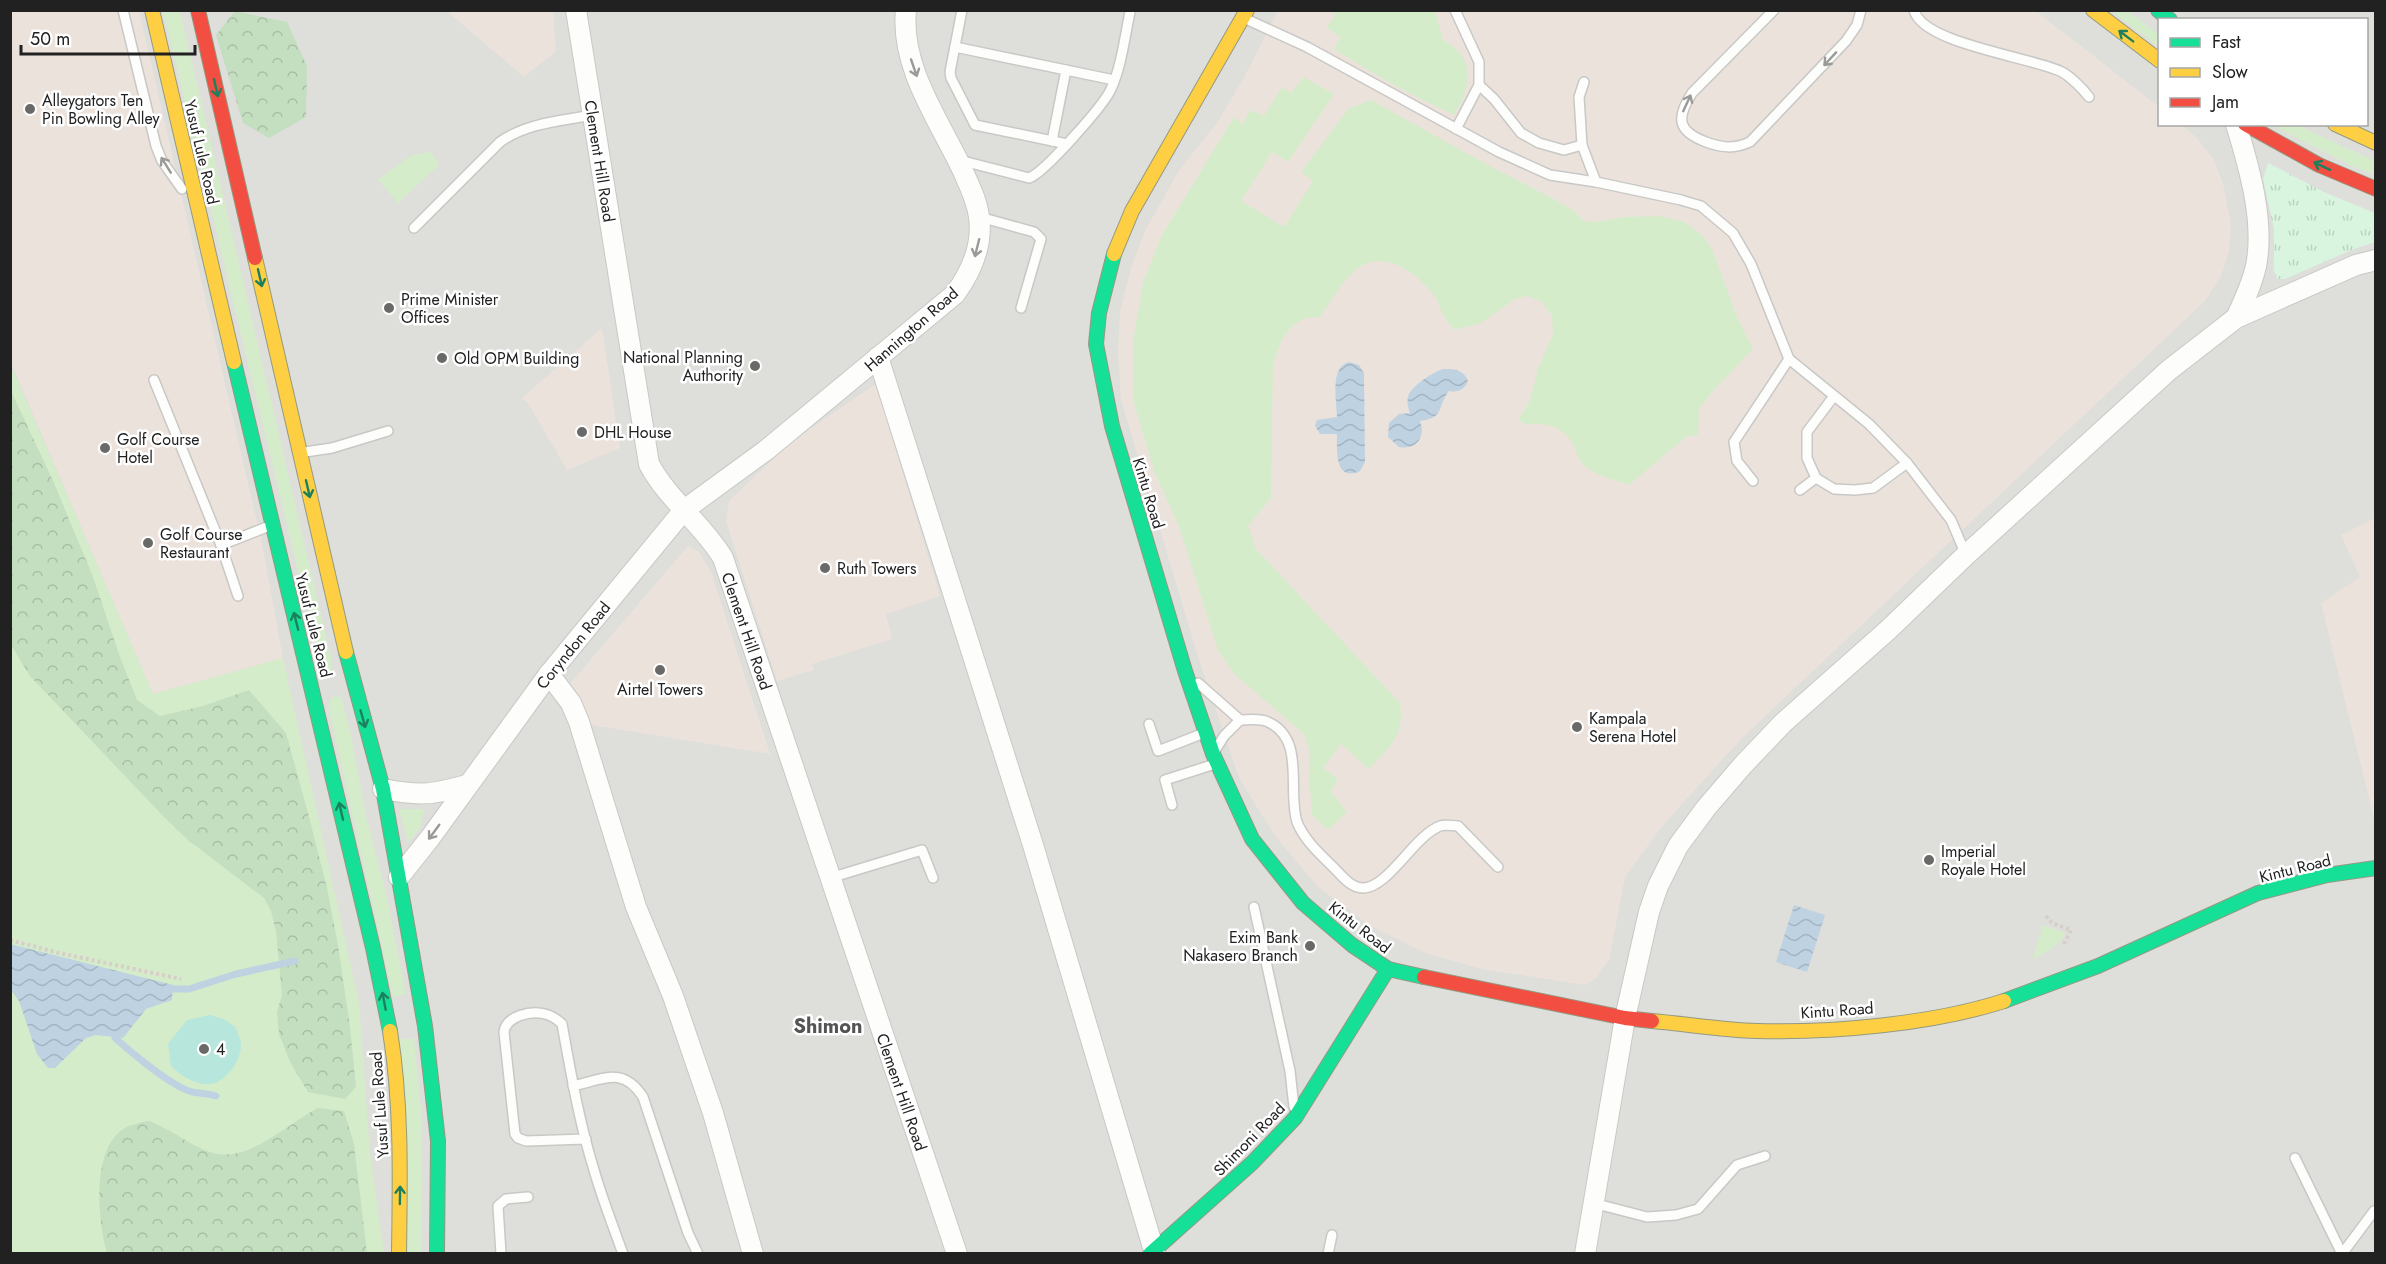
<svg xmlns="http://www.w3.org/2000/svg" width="2386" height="1264" font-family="Jost,sans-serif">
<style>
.residential{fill:#dededb;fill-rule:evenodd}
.commercial{fill:#ece2dc}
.grass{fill:#d5ecca}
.forest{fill:url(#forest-crowns)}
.park{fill:url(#park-tufts)}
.pitch{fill:#b6e6dc}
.water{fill:url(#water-waves)}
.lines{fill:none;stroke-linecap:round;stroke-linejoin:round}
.stream{stroke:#bed2e2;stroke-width:7}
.lane-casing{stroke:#c8c8c6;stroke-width:12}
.street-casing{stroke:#c8c8c6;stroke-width:22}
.fast-casing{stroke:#939a81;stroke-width:16}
.slow-casing{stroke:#939a81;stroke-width:16}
.jam-casing{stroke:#939a81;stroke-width:16}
.path{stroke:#d8cec9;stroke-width:4;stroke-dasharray:3 3;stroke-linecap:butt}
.lane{stroke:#fdfdfc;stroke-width:9}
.street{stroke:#fdfdfc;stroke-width:20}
.fast{stroke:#16e098;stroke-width:14}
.slow{stroke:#ffcf43;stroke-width:14}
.jam{stroke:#f24e42;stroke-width:14}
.oneway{stroke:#1c805c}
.oneway2{stroke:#9a9a99}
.poi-dot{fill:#696967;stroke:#fff;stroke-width:2}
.labels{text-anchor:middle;stroke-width:5;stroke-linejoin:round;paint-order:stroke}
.poi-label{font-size:16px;fill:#212121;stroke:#fff;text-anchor:start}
.street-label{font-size:16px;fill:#212121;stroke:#fff}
.quarter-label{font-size:20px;font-weight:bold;fill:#545454;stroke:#fff}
</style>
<defs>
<pattern id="forest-crowns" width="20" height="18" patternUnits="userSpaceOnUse" patternTransform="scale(1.5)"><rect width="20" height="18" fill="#c4dec0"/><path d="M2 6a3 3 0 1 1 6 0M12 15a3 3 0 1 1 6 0" fill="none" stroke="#a8bea5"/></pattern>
<pattern id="park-tufts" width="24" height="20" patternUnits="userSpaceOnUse" patternTransform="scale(1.5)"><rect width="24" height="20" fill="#d9f5df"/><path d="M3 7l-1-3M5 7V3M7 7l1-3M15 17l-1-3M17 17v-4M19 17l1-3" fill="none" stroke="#bad2bf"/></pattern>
<pattern id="water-waves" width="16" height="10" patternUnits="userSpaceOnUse" patternTransform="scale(1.5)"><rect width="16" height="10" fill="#bed2e2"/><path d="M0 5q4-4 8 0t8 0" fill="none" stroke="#a3b4c2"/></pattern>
</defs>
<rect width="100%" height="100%" fill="#efefea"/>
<!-- residential -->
<path class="residential" d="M 10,11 L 2375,11 L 2375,1253 L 11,1253 ZM 2160,20 L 2366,20 L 2366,124 L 2160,124 Z"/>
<!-- commercial -->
<g class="commercial">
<polygon points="10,11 139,11 262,544 283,658 153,694 11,363"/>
<polygon points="447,11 553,11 556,51 524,77"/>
<polygon points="1278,11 2036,11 2159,107 2160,124 2182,125 2197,138 2214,160 2223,184 2231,225 2229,251 2222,274 2205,301 1741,739 1663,825 1625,877 1609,960 1596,978 1585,985 1482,969 1423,952 1369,925 1317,886 1276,837 1240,780 1200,663 1121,400 1118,353 1120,312 1131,268 1146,229 1178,172 1219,120 1248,70"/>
<polygon points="602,328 620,448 567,470 529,405 522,398"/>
<polygon points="876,384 940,596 886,614 892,639 812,664 814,670 777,681 726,521 729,501 791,442"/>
<polygon points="2375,518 2375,823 2321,603 2360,577 2341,535"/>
<polygon points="688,546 699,552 711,572 770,754 586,724 570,684"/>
</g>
<!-- grass -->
<g class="grass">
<polygon points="163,11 180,11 331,658 331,672 323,675"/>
<path d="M 1329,11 L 1435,11 L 1443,40 C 1477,58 1472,86 1454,115 C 1412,96 1373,74 1334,49 L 1340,37 L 1326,27 L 1336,15 Z"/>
<polygon points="2111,11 2128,11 2159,35 2159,47"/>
<path d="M 1304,77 L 1334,94 L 1288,162 L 1272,152 L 1241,201 L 1284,227 L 1313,181 L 1301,172 L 1349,108 L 1371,100 L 1486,164 L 1559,202 L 1574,211 L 1584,221 L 1597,222 L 1624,217 L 1658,216 L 1684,222 L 1702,235 L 1712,249 L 1737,317 L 1753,349 L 1711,393 L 1699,409 L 1698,435 L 1686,437 L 1629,485 C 1617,480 1600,477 1589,469 C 1577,462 1578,452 1572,442 C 1561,425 1543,422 1526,425 L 1518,420 L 1530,401 L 1538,368 L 1553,334 L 1552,316 L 1542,302 L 1527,296 L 1515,299 L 1481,323 L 1454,330 C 1450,325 1446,320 1443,315 C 1440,308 1438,299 1433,294 C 1418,275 1390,253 1365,264 C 1348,271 1330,302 1320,317 C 1290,316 1281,339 1273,364 L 1271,498 L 1248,526 L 1256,549 L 1400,703 C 1405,738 1390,745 1369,769 L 1341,744 L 1323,768 L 1338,779 L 1331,792 L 1347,812 L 1328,830 L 1312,815 L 1309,776 L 1310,752 L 1304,734 L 1234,674 L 1218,650 L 1179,527 L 1155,473 L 1133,400 L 1134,336 L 1143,282 L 1162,235 L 1234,117 L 1243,124 L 1250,110 L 1264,116 L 1282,87 L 1291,93 Z"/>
<polygon points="2271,125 2297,125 2375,161 2375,175 2354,167"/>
<polygon points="432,152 439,165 398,203 378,180 411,155"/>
<polygon points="10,363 153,694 283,658 359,1003 370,1153 384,1253 11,1253"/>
<polygon points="332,697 341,697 350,729 366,816 386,893 406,994 393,997 328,706"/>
<polygon points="399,809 424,809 420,829 408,842"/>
<path d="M 2043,925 L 2065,933 C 2060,947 2043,953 2032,961 Z"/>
<polygon points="400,1039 414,1039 422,1119 422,1253 407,1253"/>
</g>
<!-- forest -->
<g class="forest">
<polygon points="235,11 287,22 307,66 306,117 269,138 243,123 216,35"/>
<polygon points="10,389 54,483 93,577 120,657 137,700 160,716 203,706 249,690 286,733 308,813 327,888 338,945 350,1027 356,1087 345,1099 308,1092 290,1062 279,1034 277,1012 282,995 276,931 271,911 264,898 188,840 165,818 30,676 11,645"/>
<path d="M 318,1108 L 344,1111 L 354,1144 L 367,1253 L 107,1253 C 97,1219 89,1133 136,1124 C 140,1123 146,1121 149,1121 C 154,1122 161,1127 166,1129 C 188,1140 207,1158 233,1154 C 261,1150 293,1121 318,1108 Z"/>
</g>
<!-- park -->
<polygon class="park" points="2268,163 2324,192 2375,213 2375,242 2354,249 2285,279 2277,279 2274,270 2274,229 2263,179"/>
<!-- pitch -->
<path class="pitch" d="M 210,1015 L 224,1019 L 235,1027 C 238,1033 241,1039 241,1045 C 241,1061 226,1082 210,1084 C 194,1085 182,1076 171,1066 L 168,1044 L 187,1020 Z"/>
<!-- water -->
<g class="water">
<path d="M 1349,362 L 1359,365 L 1364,373 L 1365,462 L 1360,471 C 1334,483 1337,449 1337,434 L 1320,434 L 1315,426 L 1317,420 L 1337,417 C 1337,401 1329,367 1349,362 Z"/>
<path d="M 1444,369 C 1455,369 1464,370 1468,381 C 1465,389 1458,393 1449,391 C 1437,406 1445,418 1420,421 C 1426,437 1417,450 1399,447 L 1388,437 L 1389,423 L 1399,414 L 1410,413 C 1408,408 1406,400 1409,394 C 1413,386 1435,370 1444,369 Z"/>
<polygon points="1794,905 1825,915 1807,972 1776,962"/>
<polygon points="10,944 173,985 172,1000 146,1009 123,1038 96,1035 86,1038 55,1068 48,1068 37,1054 19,1001 11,990"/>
</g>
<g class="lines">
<!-- stream -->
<g class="stream">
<polyline points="173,989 189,989 236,974 295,961"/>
<path d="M 115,1038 C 132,1053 169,1084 189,1091 C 198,1094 207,1093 216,1096"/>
</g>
<defs>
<g id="lane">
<polyline points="123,10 156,146 162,161 182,189"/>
<polyline points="962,10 950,72 951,78 975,125 1067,144"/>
<polyline points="1455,10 1479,62 1479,85 1456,129"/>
<path d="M 1774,10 L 1692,93 C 1676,118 1677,131 1706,142 C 1722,148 1734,149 1750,142 L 1846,41 L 1857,25 L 1861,10"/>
<path d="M 1914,10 C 1922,44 2032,57 2062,72 C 2071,77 2083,89 2089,97"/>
<polyline points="1246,19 1307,47 1499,152 1550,175 1596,182 1681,200 1701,206 1733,233 1751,264 1789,359"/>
<polyline points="955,47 1114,80"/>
<polyline points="1584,82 1579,97 1582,145 1596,182"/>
<polyline points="1479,85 1494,99 1521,133 1539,143 1564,150 1582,145"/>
<polyline points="1052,141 1066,70"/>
<path d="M 959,160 L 1029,178 C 1044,173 1104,105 1111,89 C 1121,68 1125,36 1130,12"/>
<polyline points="980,217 1034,232 1041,239 1021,308"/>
<path d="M 414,228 L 500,142 C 527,123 560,121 593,115"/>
<polyline points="154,380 221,545 238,596"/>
<polyline points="1834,396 1807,432 1807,458 1816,478 1834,489 1855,490 1873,488 1907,463"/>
<polyline points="305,452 332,448 388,431"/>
<polyline points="1753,481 1737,461 1734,442 1789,359 1869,424 1907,463 1951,520 1966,555"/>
<polyline points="1800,490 1816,478"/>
<polyline points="221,545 267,527"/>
<polyline points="1198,683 1240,720 1224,736 1216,749"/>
<path d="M 1240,720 C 1248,720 1260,718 1268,722 C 1306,739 1287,790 1297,822 C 1304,840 1321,855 1334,868 C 1343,877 1351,888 1363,888 C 1388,888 1414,836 1440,826 C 1445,824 1453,826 1458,826 L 1498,867"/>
<polyline points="1149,724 1158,751 1204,733"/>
<polyline points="1172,805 1165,780 1215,764"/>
<polyline points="830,878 922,850 933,878"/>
<polyline points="1254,907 1290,1071 1294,1107"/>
<path d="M 573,1086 C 604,1079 623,1066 643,1097 L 688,1233 L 698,1254"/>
<path d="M 586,1139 L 526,1141 L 518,1138 L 515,1134 L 504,1032 C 506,1016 531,1010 545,1014 C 553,1016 557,1019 562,1024 C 571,1073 579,1122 594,1170 C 602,1198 613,1226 623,1254"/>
<polyline points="2295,1158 2342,1254"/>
<polyline points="1593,1203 1647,1217 1676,1215 1698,1209 1737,1165 1765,1156"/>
<polyline points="501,1254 498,1206 506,1199 528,1197"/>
<polyline points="1328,1254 1332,1235"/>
<polyline points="2342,1254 2374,1211"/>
</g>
<g id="street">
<path d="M 576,10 L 649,464 C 668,500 702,523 723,558 L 957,1254"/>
<path d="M 2236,124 C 2249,167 2265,221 2256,266 C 2252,284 2244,301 2236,318"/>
<polyline points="878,357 1033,845 1155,1254"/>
<polyline points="549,674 571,703 579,722 636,907 673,996 713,1113 753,1254"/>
<path d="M 383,789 C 420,796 431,795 467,785"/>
<path d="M 399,877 L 430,838 L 549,674 L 684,510 L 765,451 L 955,294 C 971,272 983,245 979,217 C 977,200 969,185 962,169 C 939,120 900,67 906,10"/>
<polyline points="1585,1254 1625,1018 1649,912 1658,886 1678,846 1706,808 1743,765 1783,723 1888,630 1966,555 2169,370 2236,318 2356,265 2376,260"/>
</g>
<g id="fast">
<polyline points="2158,10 2170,20"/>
<polyline points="1114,254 1099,313 1096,344 1112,426 1185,671 1213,754 1252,839 1303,903 1352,945 1388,969 1424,977"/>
<polyline points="234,362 373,948 390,1031"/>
<polyline points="346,652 383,789 425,1026 438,1141 437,1254"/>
<polyline points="2004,1001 2098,966 2258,893 2327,875 2376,868"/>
<polyline points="1150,1254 1252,1163 1295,1118 1388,969"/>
</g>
<g id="slow">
<polyline points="152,10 234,362"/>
<polyline points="2093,10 2160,61"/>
<polyline points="2335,124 2376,143"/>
<polyline points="1114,254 1132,211 1247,10"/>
<polyline points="255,258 346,652"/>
<path d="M 1652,1021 C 1687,1024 1722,1030 1757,1031 C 1832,1033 1933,1024 2004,1001"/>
<path d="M 390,1031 C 402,1105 400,1180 399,1254"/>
</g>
<g id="jam">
<polyline points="198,10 255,258"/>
<polyline points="2245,124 2319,165 2376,189"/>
<polyline points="1424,977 1625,1018 1652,1021"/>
</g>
</defs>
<!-- lane casing -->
<use href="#lane" class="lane-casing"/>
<!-- street casing -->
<use href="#street" class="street-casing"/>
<!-- fast casing -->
<use href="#fast" class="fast-casing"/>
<!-- slow casing -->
<use href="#slow" class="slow-casing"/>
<!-- jam casing -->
<use href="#jam" class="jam-casing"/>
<!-- path -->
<g class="path">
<polyline points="2046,916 2052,923 2071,930 2063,946"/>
<polyline points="10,940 59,953 181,979"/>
</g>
<!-- lane -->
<use href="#lane" class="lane"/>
<!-- street -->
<use href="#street" class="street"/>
<!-- fast -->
<use href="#fast" class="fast"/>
<!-- slow -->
<use href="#slow" class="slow"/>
<!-- jam -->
<use href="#jam" class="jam"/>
</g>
<!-- one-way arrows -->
<defs><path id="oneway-shaft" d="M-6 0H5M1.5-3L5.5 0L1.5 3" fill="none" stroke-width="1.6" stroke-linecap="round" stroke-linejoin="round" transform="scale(1.5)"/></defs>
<g class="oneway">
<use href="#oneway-shaft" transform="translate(2126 36) rotate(-143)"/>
<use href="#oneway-shaft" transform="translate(216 88) rotate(77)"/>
<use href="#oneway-shaft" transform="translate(2322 166) rotate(-155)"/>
<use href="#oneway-shaft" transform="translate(260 278) rotate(77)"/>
<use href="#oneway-shaft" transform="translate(308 489) rotate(77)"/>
<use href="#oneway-shaft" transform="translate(296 621) rotate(-104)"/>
<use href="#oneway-shaft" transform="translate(363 719) rotate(74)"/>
<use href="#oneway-shaft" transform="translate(341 811) rotate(-103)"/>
<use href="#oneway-shaft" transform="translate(384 1001) rotate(-101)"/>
<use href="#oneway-shaft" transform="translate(400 1195) rotate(-89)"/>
</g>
<g class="oneway2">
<use href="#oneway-shaft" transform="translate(1830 59) rotate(133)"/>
<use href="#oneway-shaft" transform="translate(914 68) rotate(71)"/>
<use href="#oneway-shaft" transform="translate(1687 103) rotate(-65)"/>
<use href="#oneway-shaft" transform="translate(166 165) rotate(-122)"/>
<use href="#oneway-shaft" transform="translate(977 248) rotate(104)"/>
<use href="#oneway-shaft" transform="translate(434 832) rotate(126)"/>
</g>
<!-- markers -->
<g class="poi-dot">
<circle cx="30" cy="109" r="6"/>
<circle cx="389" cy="308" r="6"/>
<circle cx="442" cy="358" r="6"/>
<circle cx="755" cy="366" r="6"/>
<circle cx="582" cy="432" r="6"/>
<circle cx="105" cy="448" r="6"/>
<circle cx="148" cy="543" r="6"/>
<circle cx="825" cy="568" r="6"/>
<circle cx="660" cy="670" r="6"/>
<circle cx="1577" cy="727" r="6"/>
<circle cx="1929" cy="860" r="6"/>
<circle cx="1310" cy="946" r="6"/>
<circle cx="204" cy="1049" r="6"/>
</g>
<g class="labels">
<!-- poi labels -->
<g class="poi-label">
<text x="42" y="106">Alleygators Ten<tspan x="42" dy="18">Pin Bowling Alley</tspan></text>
<text x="401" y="305">Prime Minister<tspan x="401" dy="18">Offices</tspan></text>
<text x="743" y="363" text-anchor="end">National Planning<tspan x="743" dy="18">Authority</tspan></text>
<text x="454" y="364">Old OPM Building</text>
<text x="594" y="438">DHL House</text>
<text x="117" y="445">Golf Course<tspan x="117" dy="18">Hotel</tspan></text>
<text x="160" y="540">Golf Course<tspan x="160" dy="18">Restaurant</tspan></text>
<text x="837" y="574">Ruth Towers</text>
<text x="660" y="695" text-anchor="middle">Airtel Towers</text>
<text x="1589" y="724">Kampala<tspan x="1589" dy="18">Serena Hotel</tspan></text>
<text x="1941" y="857">Imperial<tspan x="1941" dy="18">Royale Hotel</tspan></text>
<text x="1298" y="943" text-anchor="end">Exim Bank<tspan x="1298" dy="18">Nakasero Branch</tspan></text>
<text x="216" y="1055">4</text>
</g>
<!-- street labels -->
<g class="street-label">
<text transform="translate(202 152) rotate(77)" y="6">Yusuf Lule Road</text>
<text transform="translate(600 161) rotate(81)" y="6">Clement Hill Road</text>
<text transform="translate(911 329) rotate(-41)" y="6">Hannington Road</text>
<text transform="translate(1149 493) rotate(73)" y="6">Kintu Road</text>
<text transform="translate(314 625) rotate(76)" y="6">Yusuf Lule Road</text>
<text transform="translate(747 631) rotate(71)" y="6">Clement Hill Road</text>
<text transform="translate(573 645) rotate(-51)" y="6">Coryndon Road</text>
<text transform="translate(2295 868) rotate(-14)" y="6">Kintu Road</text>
<text transform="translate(1360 927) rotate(38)" y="6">Kintu Road</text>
<text transform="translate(1837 1010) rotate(-4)" y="6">Kintu Road</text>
<text transform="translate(902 1092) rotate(71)" y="6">Clement Hill Road</text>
<text transform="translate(379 1105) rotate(-94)" y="6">Yusuf Lule Road</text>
<text transform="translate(1249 1139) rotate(-46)" y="6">Shimoni Road</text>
</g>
<!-- quarter labels -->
<g class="quarter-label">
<text x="828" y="1033">Shimon</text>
</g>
</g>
<!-- border -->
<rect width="2386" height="1264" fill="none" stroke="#212121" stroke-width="24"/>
<!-- legend -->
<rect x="2158" y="18" width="210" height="108" fill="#ffffff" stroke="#a6a6a6" stroke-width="1.5"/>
<rect x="2170" y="38" width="30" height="9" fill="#16e098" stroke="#a6a6a6" stroke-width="1.5"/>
<text x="2212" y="48" font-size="18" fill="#212121">Fast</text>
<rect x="2170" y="68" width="30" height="9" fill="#ffcf43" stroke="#a6a6a6" stroke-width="1.5"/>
<text x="2212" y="78" font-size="18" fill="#212121">Slow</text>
<rect x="2170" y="98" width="30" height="9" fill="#f24e42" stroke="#a6a6a6" stroke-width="1.5"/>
<text x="2212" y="108" font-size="18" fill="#212121">Jam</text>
<!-- scale -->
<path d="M21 45v9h174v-9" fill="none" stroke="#212121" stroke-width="3"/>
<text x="30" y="45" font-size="18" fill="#212121" stroke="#ffffff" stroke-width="4.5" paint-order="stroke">50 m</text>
</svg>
